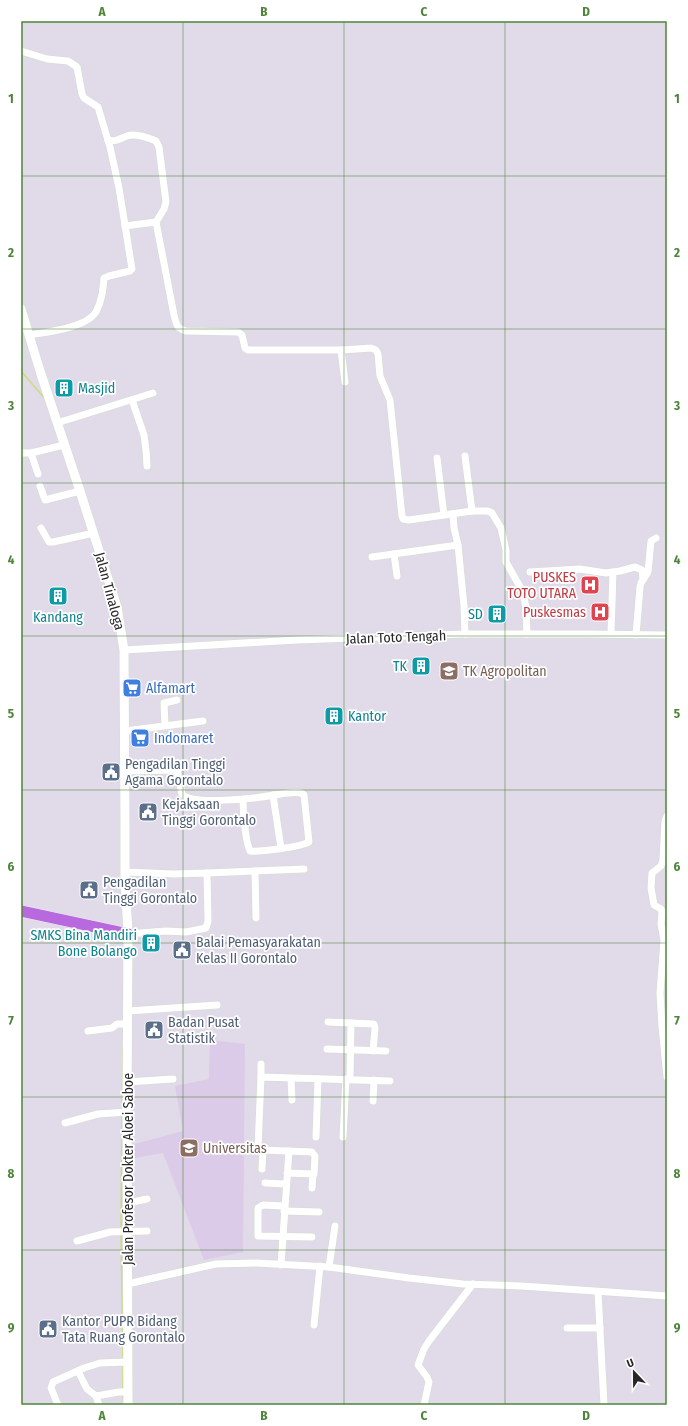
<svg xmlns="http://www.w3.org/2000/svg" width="688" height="1426" font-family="'Fira Sans Condensed',sans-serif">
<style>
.education{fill:#dccbe8}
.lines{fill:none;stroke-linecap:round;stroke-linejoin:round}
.stream{stroke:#cdde79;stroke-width:1.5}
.street-casing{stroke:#d4ded0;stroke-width:8}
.secondary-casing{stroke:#d4ded0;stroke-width:10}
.primary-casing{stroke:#fff;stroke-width:12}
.street{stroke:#fff;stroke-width:7}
.secondary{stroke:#fff;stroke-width:9}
.primary{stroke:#b869de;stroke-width:11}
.grid{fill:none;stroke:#4e853a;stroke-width:1;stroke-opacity:0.55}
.labels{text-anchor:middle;stroke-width:3.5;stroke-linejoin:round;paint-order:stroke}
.culture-label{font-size:14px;fill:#0d838f;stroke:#fff;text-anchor:end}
.health-label{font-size:14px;fill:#be3a42;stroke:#fff;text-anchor:end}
.street-label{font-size:14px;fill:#272727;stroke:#fff}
.education-label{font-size:14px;fill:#785e54;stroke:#fff;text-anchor:start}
.shop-label{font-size:14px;fill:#366cbe;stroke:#fff;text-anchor:start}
.service-label{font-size:14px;fill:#4e5e75;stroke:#fff;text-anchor:start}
.neatline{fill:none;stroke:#4e853a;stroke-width:1.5}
.grid-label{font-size:13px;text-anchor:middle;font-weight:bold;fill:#4e853a}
</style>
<rect width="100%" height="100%" fill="#e1dae8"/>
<!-- education -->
<polygon class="education" points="210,1040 245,1044 243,1252 204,1260 163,1153 135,1158 135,1144 183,1131 175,1086 209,1079"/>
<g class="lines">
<!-- stream -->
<g class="stream">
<polyline points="21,371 46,400"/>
<polyline points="122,1110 123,1048"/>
<polyline points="121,1230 122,1114"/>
<polyline points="121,1234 123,1360"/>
<polyline points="123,1364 123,1390"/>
<polyline points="123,1394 124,1405"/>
</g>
<defs>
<g id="street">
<path d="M 21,51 L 47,59 L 68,61 L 77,67 L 82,94 L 84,98 L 98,107 L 110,147 L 119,188 L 132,269 L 130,271 L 109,276 L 104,278 C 103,289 102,301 96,312 C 86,328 47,332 29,335"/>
<path d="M 108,140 C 116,142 119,139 127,136 C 135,133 149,138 156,141 L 159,147 L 166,202 L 164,209 L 156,222 L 174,315 C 176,324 177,329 186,331 L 238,332 L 242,335 L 245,348 L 248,350 L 341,350 L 371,348 L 376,350 L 378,354 L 380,376 L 390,400 L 402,516 L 403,519 L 409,520 L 472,511 L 488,511 L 492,513 L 501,528 L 506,550 L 506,562 L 523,592 L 526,608 L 527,634"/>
<polyline points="125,226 156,222"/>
<polyline points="341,350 345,382"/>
<polyline points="132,400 144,435 146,450 147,466"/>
<polyline points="57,423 153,393"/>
<polyline points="21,453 31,453 64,445"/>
<polyline points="31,453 38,474"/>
<polyline points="465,456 472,511"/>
<polyline points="437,458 444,515"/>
<polyline points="40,486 45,500 80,491"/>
<polyline points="453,514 454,528 458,545"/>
<polyline points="41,528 49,542 53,542 94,533"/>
<polyline points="394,554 397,576"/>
<polyline points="372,557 458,545 464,606 465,634"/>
<polyline points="530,572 580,569 606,573 620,571 635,567 642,570 643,579"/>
<polyline points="611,634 613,572"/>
<polyline points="636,635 640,587 641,583 648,572 651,541 656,538"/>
<polyline points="124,650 297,640 465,634 587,634 667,635"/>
<polyline points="165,725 164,703 177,700"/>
<polyline points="125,731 203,721"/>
<path d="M 125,771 L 177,770 L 182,794 C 193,806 257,798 274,795 C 282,794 293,791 301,793 L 304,795 L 309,842 C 300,847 261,852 250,851 C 245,840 243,811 243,799"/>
<polyline points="273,795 281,848"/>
<polyline points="667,816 665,821 663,860 661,866 652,873 651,888 654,905 661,909 662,912 661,924 664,940 660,993 662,1027 667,1077"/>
<polyline points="255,871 256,918"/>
<polyline points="125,872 174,874 207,873 208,921 206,928 186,932 166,931 128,934"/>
<polyline points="207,873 304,869"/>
<polyline points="128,1011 217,1005"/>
<polyline points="328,1022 351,1023 350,1079"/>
<polyline points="351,1023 374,1024 375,1028 373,1051"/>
<polyline points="88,1031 112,1028 117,1024 128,1024"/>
<polyline points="327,1049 386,1051"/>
<polyline points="261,1077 261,1064"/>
<polyline points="291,1079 292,1100"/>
<polyline points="127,1082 173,1079"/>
<polyline points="373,1101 374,1080"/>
<polyline points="65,1123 98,1114 127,1112"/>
<polyline points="316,1137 318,1079"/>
<polyline points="343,1137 346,1079"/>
<polyline points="262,1169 263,1150"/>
<polyline points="287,1173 314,1174 315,1156 312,1152 263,1150 258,1148 261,1077 390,1081"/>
<polyline points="265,1183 286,1184"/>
<polyline points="312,1188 313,1174"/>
<polyline points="128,1203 147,1199"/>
<polyline points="284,1206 263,1205 258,1208 258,1236 312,1237"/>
<polyline points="284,1211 319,1212"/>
<polyline points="77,1241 110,1232 147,1231"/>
<polyline points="281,1265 289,1151"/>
<polyline points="329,1267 335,1226"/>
<polyline points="128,1284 149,1279 216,1264 257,1263 329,1267 409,1278 463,1284 522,1286 667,1296"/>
<polyline points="598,1292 604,1405"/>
<polyline points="314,1325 320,1266"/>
<polyline points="567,1328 600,1328"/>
<polyline points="78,1371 87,1389 96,1396 99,1405"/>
<polyline points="96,1396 119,1392 128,1392"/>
<polyline points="58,1405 51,1388 53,1382 84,1368 100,1363 128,1362"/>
<polyline points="424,1405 429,1382 427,1377 418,1365 424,1349 429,1341 473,1284"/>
</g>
<polyline id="secondary" points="21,309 41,374 80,491 117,607 124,650 125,824 125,884 128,931 127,1112 128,1405"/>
<polyline id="primary" points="21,911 128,934"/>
</defs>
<!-- street casing -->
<use href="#street" class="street-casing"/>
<!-- secondary casing -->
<use href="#secondary" class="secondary-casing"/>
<!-- primary casing -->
<use href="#primary" class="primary-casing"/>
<!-- street -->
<use href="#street" class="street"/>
<!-- secondary -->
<use href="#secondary" class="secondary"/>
<!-- primary -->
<use href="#primary" class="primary"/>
</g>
<!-- grid -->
<path class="grid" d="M 183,21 L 183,1405M 344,21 L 344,1405M 505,21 L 505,1405M 21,176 L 667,176M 21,329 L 667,329M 21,483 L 667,483M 21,636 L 667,636M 21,790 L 667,790M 21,943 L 667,943M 21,1097 L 667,1097M 21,1250 L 667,1250"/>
<!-- icons -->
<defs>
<symbol id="building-square" viewBox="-11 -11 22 22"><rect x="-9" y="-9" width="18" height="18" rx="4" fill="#0f9aa8" stroke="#fff"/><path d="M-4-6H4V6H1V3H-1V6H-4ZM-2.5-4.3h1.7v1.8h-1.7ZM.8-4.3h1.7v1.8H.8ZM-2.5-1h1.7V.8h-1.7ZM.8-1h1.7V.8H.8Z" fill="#fff"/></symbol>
<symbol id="hospital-square" viewBox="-11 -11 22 22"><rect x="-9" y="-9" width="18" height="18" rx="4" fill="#e0444e" stroke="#fff"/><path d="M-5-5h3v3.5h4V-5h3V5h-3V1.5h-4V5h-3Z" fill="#fff"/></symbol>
<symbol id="school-square" viewBox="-11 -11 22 22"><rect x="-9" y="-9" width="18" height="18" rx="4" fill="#8d6e63" stroke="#fff"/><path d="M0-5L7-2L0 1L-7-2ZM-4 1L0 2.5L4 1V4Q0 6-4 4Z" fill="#fff"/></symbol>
<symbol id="supermarket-square" viewBox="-11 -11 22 22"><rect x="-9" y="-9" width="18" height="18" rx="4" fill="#3f7fe0" stroke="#fff"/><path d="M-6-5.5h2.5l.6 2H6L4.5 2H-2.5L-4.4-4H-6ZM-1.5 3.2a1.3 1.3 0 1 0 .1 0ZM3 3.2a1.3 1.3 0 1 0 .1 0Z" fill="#fff"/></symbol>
<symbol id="civic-square" viewBox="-11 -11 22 22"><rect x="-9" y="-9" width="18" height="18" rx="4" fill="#5c6f8a" stroke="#fff"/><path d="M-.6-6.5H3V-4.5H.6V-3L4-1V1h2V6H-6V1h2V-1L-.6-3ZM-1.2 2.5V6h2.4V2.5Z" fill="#fff"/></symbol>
<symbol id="university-square" viewBox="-11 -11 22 22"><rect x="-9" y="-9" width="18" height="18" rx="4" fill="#8d6e63" stroke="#fff"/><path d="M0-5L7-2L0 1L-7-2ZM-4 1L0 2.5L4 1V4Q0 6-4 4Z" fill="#fff"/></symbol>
</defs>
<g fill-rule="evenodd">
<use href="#building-square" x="53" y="377" width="22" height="22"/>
<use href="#hospital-square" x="579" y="574" width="22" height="22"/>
<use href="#building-square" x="47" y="585" width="22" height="22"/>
<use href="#hospital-square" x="589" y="601" width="22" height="22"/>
<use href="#building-square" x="486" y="603" width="22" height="22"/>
<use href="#building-square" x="410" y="655" width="22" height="22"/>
<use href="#school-square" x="438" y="660" width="22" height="22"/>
<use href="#supermarket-square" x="121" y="677" width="22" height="22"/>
<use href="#building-square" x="323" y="705" width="22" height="22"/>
<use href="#supermarket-square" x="129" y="727" width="22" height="22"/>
<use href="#civic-square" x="100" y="761" width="22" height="22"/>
<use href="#civic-square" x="137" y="801" width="22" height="22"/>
<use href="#civic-square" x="78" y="879" width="22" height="22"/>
<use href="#building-square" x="140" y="932" width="22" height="22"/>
<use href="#civic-square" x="171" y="939" width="22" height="22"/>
<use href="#civic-square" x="143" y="1019" width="22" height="22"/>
<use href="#university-square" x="178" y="1137" width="22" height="22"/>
<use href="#civic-square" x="37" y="1318" width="22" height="22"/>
</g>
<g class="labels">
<!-- culture labels -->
<g class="culture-label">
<text x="78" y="393" text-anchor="start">Masjid</text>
<text x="483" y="619">SD</text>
<text x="58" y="622" text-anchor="middle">Kandang</text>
<text x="407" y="671">TK</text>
<text x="348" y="721" text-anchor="start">Kantor</text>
<text x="137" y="940">SMKS Bina Mandiri<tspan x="137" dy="16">Bone Bolango</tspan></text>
</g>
<!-- health labels -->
<g class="health-label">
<text x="576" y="582">PUSKES<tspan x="576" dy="16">TOTO UTARA</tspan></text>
<text x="586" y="617">Puskesmas</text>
</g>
<!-- street labels -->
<g class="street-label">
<text transform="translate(110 591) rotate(75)" y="5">Jalan Tinaloga</text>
<text transform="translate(396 637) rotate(-2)" y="5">Jalan Toto Tengah</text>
<text transform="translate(128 1169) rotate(-90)" y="5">Jalan Profesor Dokter Aloei Saboe</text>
</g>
<!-- education labels -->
<g class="education-label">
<text x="463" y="676">TK Agropolitan</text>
<text x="203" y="1153">Universitas</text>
</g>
<!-- shop labels -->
<g class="shop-label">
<text x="146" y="693">Alfamart</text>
<text x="154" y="743">Indomaret</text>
</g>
<!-- service labels -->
<g class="service-label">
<text x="125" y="769">Pengadilan Tinggi<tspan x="125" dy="16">Agama Gorontalo</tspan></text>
<text x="162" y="809">Kejaksaan<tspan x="162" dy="16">Tinggi Gorontalo</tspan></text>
<text x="103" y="887">Pengadilan<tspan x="103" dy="16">Tinggi Gorontalo</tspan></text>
<text x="196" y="947">Balai Pemasyarakatan<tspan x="196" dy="16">Kelas II Gorontalo</tspan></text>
<text x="168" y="1027">Badan Pusat<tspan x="168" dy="16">Statistik</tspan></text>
<text x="62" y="1326">Kantor PUPR Bidang<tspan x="62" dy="16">Tata Ruang Gorontalo</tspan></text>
</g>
</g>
<!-- border -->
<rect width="688" height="1426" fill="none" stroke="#ffffff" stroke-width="44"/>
<!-- north arrow -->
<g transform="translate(634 1372) rotate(338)" stroke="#ffffff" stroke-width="3" paint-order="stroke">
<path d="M0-3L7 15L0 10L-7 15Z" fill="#272727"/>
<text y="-6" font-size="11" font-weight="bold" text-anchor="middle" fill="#272727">U</text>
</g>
<rect x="22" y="22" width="644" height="1382" class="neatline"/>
<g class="grid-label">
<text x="102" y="16">A</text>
<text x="264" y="16">B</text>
<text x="424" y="16">C</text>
<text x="586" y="16">D</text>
<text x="11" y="103">1</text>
<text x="677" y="103">1</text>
<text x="11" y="257">2</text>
<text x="677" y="257">2</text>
<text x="11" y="410">3</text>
<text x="677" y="410">3</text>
<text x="11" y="564">4</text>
<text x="677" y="564">4</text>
<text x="11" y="718">5</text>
<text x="677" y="718">5</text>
<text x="11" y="871">6</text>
<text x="677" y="871">6</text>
<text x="11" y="1025">7</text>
<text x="677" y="1025">7</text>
<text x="11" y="1178">8</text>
<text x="677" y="1178">8</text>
<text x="11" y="1332">9</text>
<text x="677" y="1332">9</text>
<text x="102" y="1420">A</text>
<text x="264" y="1420">B</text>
<text x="424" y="1420">C</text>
<text x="586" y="1420">D</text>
</g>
</svg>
